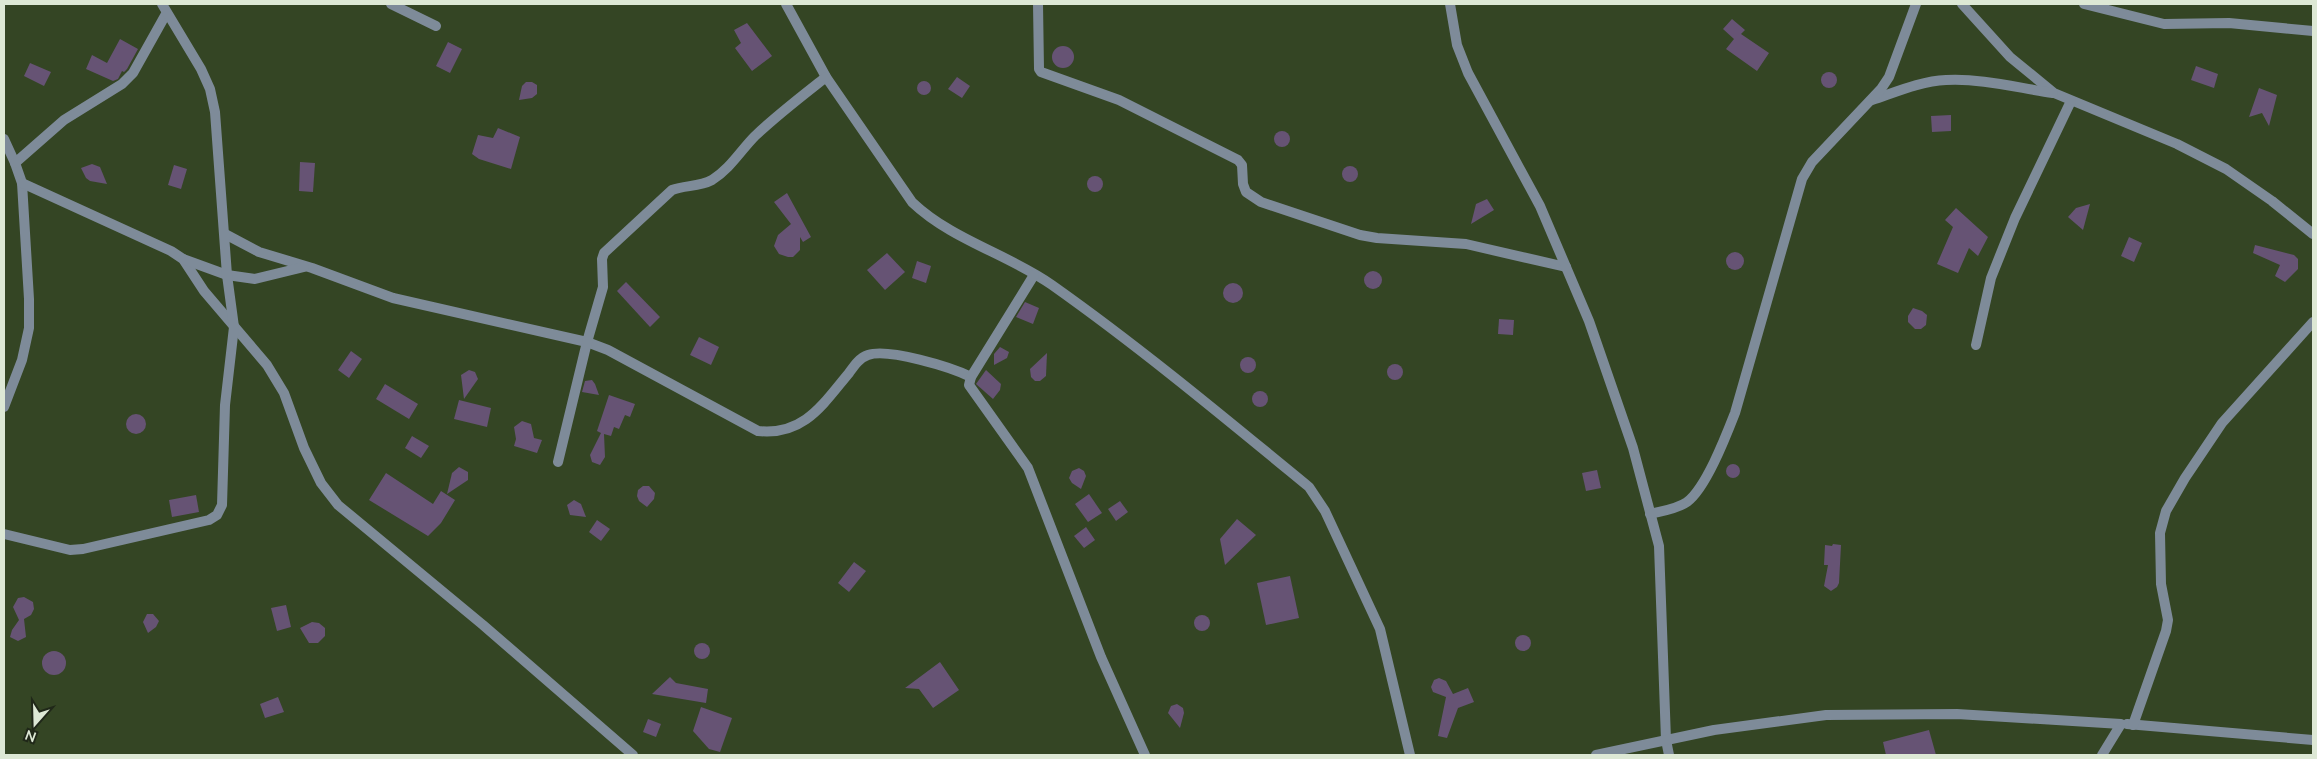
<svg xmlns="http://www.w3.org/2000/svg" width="2317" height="759" font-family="Mulish,sans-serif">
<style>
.building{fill:#665374}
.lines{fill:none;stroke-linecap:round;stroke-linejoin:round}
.street{stroke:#7e8b99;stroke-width:10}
</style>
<rect width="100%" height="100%" fill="#344524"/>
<!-- building -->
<g class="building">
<polygon points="1732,19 1745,30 1741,34 1769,53 1757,71 1726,49 1734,39 1723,29"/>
<polygon points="747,23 772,56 752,71 735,48 741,43 734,30"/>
<polygon points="120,39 138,49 127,69 124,72 122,71 118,79 113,81 86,69 92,55 107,63"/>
<polygon points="448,42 462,49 450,73 436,66"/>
<circle cx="1063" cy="57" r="11"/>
<polygon points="30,63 51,72 44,86 24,76"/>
<polygon points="2196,66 2218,74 2214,88 2191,80"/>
<circle cx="1829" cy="80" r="8"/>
<polygon points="957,77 970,86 962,98 948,89"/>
<circle cx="924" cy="88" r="7"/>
<polygon points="526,82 532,82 537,85 537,94 532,98 519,100 522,86"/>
<polygon points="2259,88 2277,95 2269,126 2262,113 2249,117"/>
<polygon points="1951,115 1951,131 1932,132 1931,116"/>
<polygon points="498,128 520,137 511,169 479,159 472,154 478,135 493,138"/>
<circle cx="1282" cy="139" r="8"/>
<polygon points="300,162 315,163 313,192 299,191"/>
<polygon points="92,164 100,167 107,184 90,181 86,178 81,168"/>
<polygon points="174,165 187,169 181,189 168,185"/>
<circle cx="1350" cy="174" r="8"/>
<circle cx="1095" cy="184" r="8"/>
<polygon points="787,193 811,237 803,242 800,237 800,250 793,257 788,257 779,254 774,246 778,235 791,224 774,202"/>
<polygon points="1487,199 1494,210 1471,224 1476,204"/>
<polygon points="2090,204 2083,230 2068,217 2076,208"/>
<polygon points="1956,208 1988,237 1978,256 1969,248 1958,273 1937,264 1953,227 1945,220"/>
<polygon points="2129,237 2142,243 2134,262 2121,256"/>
<polygon points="2255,245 2294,255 2298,259 2298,269 2285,282 2275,276 2280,265 2253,253"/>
<circle cx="1735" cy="261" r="9"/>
<polygon points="887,253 905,272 885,290 867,270"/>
<polygon points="917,261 931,266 926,283 912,278"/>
<circle cx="1373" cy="280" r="9"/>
<polygon points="626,282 660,317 650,327 617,291"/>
<circle cx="1233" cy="293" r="10"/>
<polygon points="1025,302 1039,308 1033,324 1016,317"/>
<polygon points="1913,308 1922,311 1927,315 1926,325 1921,329 1915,329 1908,322 1908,316"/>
<polygon points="1499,319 1514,320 1513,335 1498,334"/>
<polygon points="699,337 719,347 711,365 690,355"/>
<polygon points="1000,347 1009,352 1007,358 994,365 994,354"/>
<polygon points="351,351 362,359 349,378 338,370"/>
<polygon points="1047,353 1046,376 1040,381 1035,381 1031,377 1030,369"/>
<circle cx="1248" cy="365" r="8"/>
<circle cx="1395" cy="372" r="8"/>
<polygon points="469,370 475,372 478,379 464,399 461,375"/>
<polygon points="986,370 1001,384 1000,390 993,399 976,384"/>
<polygon points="592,380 595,384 599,395 582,392 585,381"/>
<polygon points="385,384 418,404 409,419 376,399"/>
<circle cx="1260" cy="399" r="8"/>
<polygon points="609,395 635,404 630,417 625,415 619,429 614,427 611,436 604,434 605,457 600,465 592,462 590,455 601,433 597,431"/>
<polygon points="459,400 491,408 487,427 454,419"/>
<circle cx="136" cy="424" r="10"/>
<polygon points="522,421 531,424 534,438 542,440 537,453 514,446 516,439 514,427"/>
<polygon points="412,436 429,446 421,458 405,448"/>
<circle cx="1733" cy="471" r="7"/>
<polygon points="459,467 468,472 468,480 447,494 452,473"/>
<polygon points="1079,468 1084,471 1086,476 1081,489 1072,483 1069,478 1072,471"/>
<polygon points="1597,470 1601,488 1586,491 1582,473"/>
<polygon points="386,473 433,504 441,491 455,500 441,523 428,536 369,500"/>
<polygon points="643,486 649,486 655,493 654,499 647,507 639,501 637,496 638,490"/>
<polygon points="1089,494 1102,513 1088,522 1075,504"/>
<polygon points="196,495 199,512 172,517 169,500"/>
<polygon points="574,500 581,504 586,517 570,515 567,505"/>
<polygon points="1120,501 1128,512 1116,521 1108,509"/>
<polygon points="1237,519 1256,535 1225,565 1220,539"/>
<polygon points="597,520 610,529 601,541 589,532"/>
<polygon points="1086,527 1095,540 1084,548 1074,536"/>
<polygon points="1833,544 1841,545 1839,583 1837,587 1831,591 1824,586 1828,565 1824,565 1825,545 1832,546"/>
<polygon points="854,562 866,571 849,592 838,583"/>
<polygon points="1290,576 1299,618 1266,625 1257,583"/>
<polygon points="24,597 33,602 34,609 31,615 24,619 26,637 18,641 10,637 12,630 19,620 13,607 18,598"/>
<polygon points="286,605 291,627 277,631 271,608"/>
<polygon points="147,614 153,614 159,621 156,627 148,633 143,622"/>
<circle cx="1202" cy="623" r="8"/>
<polygon points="312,622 319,623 325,628 325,636 318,643 309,643 300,628"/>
<circle cx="1523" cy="643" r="8"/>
<circle cx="702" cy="651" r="8"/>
<circle cx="54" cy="663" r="12"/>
<polygon points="940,662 959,690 933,708 919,689 905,688"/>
<polygon points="670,677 676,683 708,689 706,703 652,694"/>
<polygon points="1439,678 1446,681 1453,694 1468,688 1474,702 1458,708 1447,738 1438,736 1446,697 1433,692 1431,687 1434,680"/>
<polygon points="278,697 284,712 265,718 260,704"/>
<polygon points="1177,704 1183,708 1184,713 1180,728 1168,713 1171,706"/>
<polygon points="701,707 732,718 720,752 709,749 693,731"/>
<polygon points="648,719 661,724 656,737 643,732"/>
<polygon points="1929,730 1936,755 1886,755 1883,742"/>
</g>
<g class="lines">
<!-- street -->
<g class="street">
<polyline points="391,4 436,26"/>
<path d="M 786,4 L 826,77 L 912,202 C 952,240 1008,254 1052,285 C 1141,348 1225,418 1309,487 L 1325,511 L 1380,629 L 1410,755"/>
<polyline points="1038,4 1039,69 1041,72 1119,100 1238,160 1242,165 1243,184 1246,192 1261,202 1360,235 1377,238 1466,244 1566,267"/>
<polyline points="1450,4 1457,45 1468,73 1540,206 1589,321 1633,448 1659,546 1666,740 1669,755"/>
<polyline points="1962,4 2010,57 2054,93 2177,144 2226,169 2272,201 2313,234"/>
<polyline points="2084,4 2164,24 2229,23 2313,31"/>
<path d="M 1872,100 C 1896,92 1921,81 1946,80 C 1981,78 2018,88 2053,93"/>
<polyline points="4,139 15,163 22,183 29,299 29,328 22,360 4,407"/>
<polyline points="15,163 64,120 122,84 133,73 166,14"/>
<polyline points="22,183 171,251 183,259 204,291 267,365 284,393 304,448 321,483 338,505 483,625 633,755"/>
<path d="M 225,234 L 259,252 L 312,268 L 393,298 L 587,342 L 608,350 L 758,431 C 804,436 823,404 849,373 C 854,366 859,358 868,355 C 888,348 951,367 971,377"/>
<polyline points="183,259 227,275 255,279 304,267"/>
<polyline points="1034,275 971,377 969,385 1028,468 1101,657 1145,755"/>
<polyline points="1976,345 1991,278 2015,218 2071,101"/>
<path d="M 558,462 L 587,342 L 603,287 L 602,259 L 604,253 L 672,190 C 685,185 699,187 712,180 C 730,169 741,150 755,136 C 777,115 802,96 826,77"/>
<path d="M 1650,514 C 1662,511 1677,509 1687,502 C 1706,488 1726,436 1735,413 L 1802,179 L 1812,162 L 1881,89 L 1889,77 L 1916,4"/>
<polyline points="4,534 70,550 83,549 209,520 217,515 222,505 225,405 234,327 227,275 215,112 210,89 201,69 162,4"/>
<polyline points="2127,724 2313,740"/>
<polyline points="2133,725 2166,631 2168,620 2161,584 2160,533 2166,511 2185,478 2222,423 2313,322"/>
<polyline points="1596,755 1714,730 1826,715 1957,714 2121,724 2102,755"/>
</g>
</g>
<!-- border -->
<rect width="2317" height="759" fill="none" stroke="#dde8d5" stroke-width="10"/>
<!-- north arrow -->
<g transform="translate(35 724) rotate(200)" stroke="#202819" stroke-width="4" paint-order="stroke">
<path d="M0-4L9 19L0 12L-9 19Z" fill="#dde8d5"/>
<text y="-8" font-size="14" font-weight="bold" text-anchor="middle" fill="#dde8d5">N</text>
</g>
</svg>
